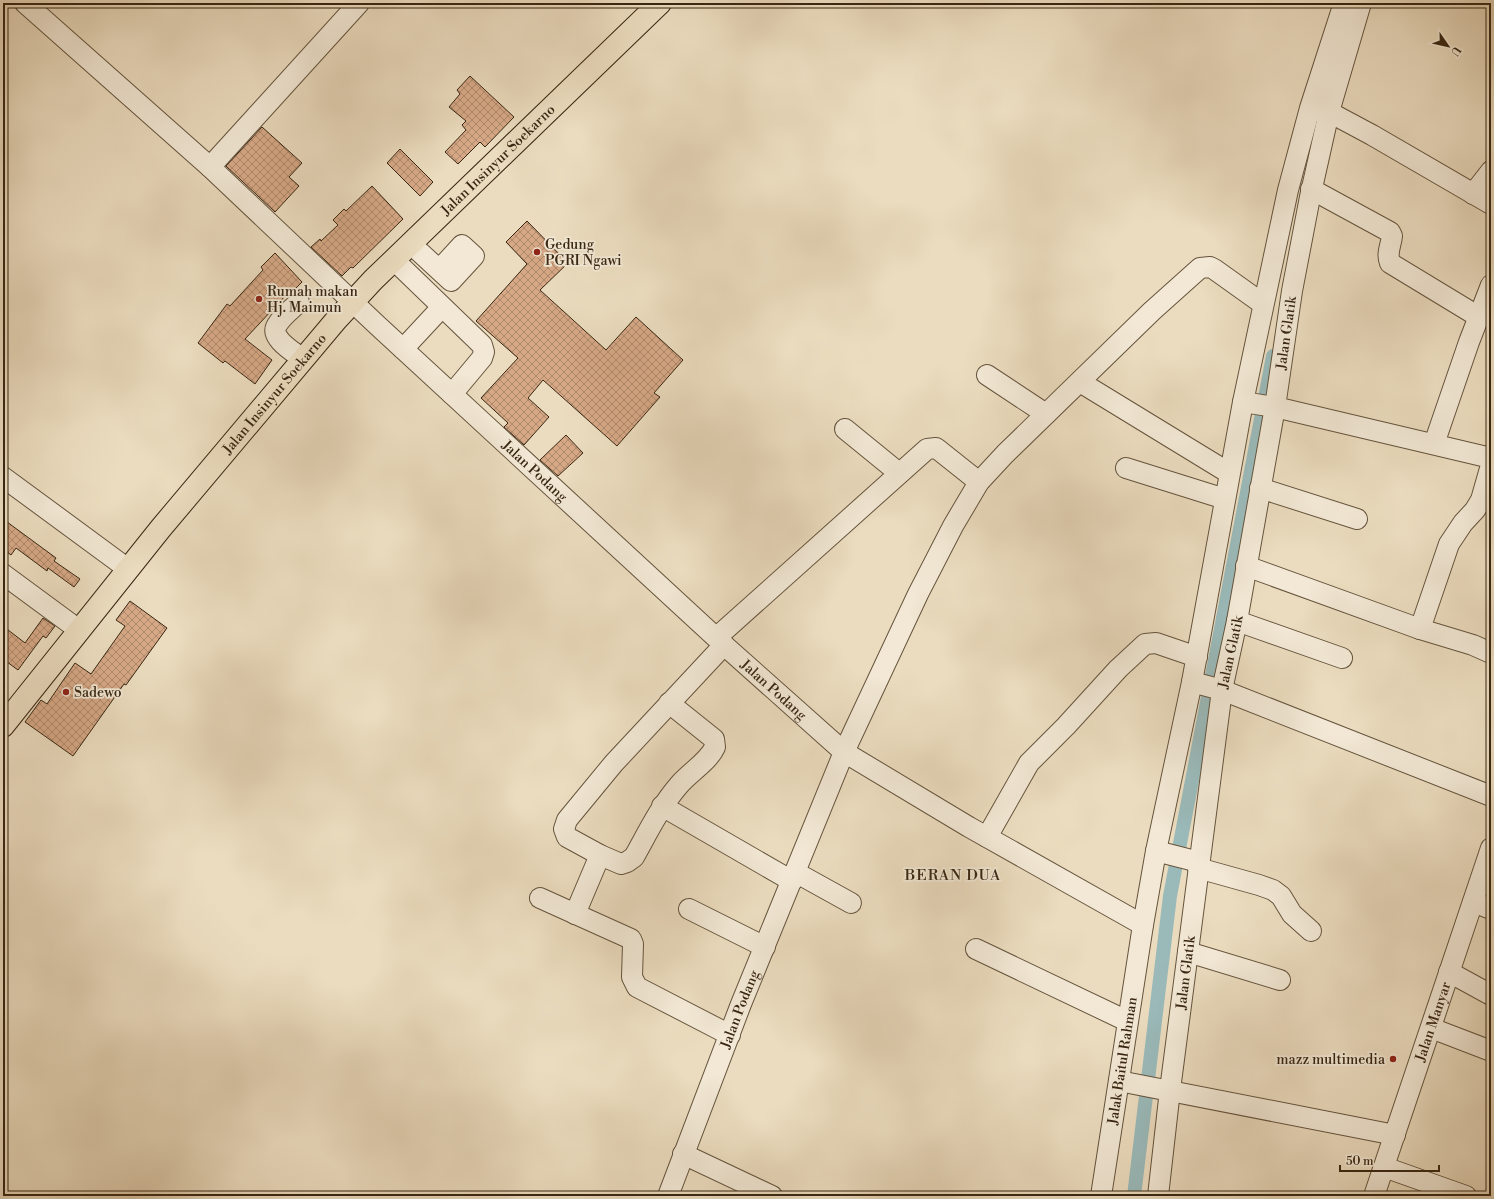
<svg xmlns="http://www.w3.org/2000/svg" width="1494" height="1199" font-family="'Libre Bodoni',serif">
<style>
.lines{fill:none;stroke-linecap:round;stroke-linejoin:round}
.canal{stroke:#9ababa;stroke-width:14}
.building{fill:url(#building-cross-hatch);stroke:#382612}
.minor-casing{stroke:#65543d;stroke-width:22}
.highway-casing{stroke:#382612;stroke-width:24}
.minor{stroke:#f2e8d5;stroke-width:20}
.highway{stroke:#ebdcbf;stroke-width:22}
.poi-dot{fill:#8f2418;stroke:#f2e8d5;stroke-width:1.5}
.labels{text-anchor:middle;stroke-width:3.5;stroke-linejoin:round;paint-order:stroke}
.street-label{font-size:14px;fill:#382612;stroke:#f2e8d5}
.poi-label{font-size:14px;fill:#382612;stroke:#f2e8d5;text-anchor:start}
.neighbourhood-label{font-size:15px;letter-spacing:1px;fill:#382612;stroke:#f2e8d5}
</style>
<defs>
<pattern id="building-cross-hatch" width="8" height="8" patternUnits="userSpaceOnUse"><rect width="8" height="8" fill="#d6a886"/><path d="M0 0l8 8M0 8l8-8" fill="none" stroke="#af896c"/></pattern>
</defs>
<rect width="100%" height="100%" fill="#ebdcbf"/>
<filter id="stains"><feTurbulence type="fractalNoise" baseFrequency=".005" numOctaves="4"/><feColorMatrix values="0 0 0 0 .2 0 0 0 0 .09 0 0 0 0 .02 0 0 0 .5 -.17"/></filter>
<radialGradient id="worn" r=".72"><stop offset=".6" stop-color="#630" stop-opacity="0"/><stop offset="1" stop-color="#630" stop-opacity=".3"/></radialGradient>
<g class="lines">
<!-- canal -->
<polyline class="canal" points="1134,1196 1170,896 1273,356"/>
</g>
<!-- building -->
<g class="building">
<polygon points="470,76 514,117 485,147 480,142 458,164 445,152 466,130 462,125 466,121 449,107 460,94 457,90"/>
<polygon points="262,127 302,163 289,177 299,186 275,212 226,166"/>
<polygon points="400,149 433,182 420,196 387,163"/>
<polygon points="372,186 403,219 353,268 351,267 342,276 311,247 320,239 321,241 338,225 333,220 344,209 346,211"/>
<polygon points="527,221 568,263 540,290 606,350 636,317 683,360 654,393 660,397 617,446 543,380 528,398 549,417 524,445 504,427 508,423 481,398 518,358 476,321 527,264 506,242"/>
<polygon points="275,253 302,282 288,296 287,294 245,339 272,360 255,384 225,361 223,363 198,343 227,304 230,306 263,270 261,267"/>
<polygon points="566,435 583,453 558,476 540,460"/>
<polygon points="3,519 56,558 54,561 80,579 74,587 48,568 47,571 16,548 11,555 3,549"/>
<polygon points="130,601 167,628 126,685 124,684 73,756 25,722 41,700 47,704 75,663 91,674 125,626 116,620"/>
<polygon points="43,618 55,626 46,638 43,636 18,670 3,659 3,626 25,643"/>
</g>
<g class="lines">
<defs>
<g id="minor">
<path id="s1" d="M 25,3 L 210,167 L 377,325 L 724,645 L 844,752 L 969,827 L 1143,925"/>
<polyline points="1318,109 1329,112 1372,135 1491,204"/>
<polyline points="210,167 359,3"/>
<path d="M 1311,189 L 1390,232 L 1392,236 C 1391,246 1386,253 1390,263 L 1479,317"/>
<polyline points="1473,194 1491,171"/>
<polyline points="411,244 451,281 474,256 462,245 439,270"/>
<polyline points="394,260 482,345 484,352 482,358 452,394"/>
<path d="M 299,302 C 292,309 282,316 277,325 C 269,338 294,352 303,359"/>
<polyline points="403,349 442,307"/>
<polyline points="987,375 1046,414"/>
<polyline points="1080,382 1229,473"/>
<polyline points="1243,402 1275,407 1491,458"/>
<polyline points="845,429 899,473"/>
<polyline points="1434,444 1469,342 1491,285"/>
<polyline points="1126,468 1225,499"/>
<polyline points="3,477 128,569"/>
<polyline points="1260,488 1357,519"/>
<polyline points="1246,566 1420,629 1473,645 1491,653"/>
<polyline points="3,574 79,630"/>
<polyline points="1237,621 1342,658"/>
<polyline points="1420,629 1449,544 1463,523 1475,510 1481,500 1491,465"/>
<polyline points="717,637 927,449 936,448 940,451 979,482"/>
<polyline points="1192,682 1222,690 1491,796"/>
<polyline points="662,806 792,881"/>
<polyline points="987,837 1029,763 1066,726 1118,669 1145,644 1156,643 1197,657"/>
<polyline points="1156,851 1199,862"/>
<path d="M 600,855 L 621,864 L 627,862 L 634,857 C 648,832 660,807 679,785 C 690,772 708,762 715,747 L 714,739 L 669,703"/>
<polyline points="1198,868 1259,885 1273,890 1281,896 1292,914 1311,931"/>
<polyline points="795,872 851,903"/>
<polyline points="540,898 631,939 633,944 632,977 637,987 730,1035"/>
<polyline points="1473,902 1491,909"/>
<polyline points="689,909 765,947"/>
<polyline points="575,914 600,855 567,837 564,829 567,820 614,763 724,645"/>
<polyline points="976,949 1127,1021"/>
<polyline points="1188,952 1280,980"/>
<polyline points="1449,972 1491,995"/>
<polyline points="1431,1028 1491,1051"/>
<polyline points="1119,1081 1395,1135"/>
<polyline points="683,1154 772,1196"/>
<polyline points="1384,1167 1466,1196"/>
<path id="s2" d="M 668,1196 L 741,1004 L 844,752 L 918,594 L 953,526 L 979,482 L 1005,454 L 1152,311 L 1200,268 L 1210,267 L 1214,269 L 1263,304"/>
<path id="s3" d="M 1101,1196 L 1143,925 L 1156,851 L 1192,682 L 1243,402 L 1288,190 L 1310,108 L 1344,3"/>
<path id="s4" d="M 1158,1196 L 1170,1090 L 1222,690 L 1237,621 L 1275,407 L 1292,291 L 1310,197 L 1329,112 L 1361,3"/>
<path id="s5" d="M 1374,1196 L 1491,848"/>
</g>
<g id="highway">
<path id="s6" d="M 3,726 L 161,528 L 337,319 L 373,280 L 660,3"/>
</g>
</defs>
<!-- minor casing -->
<use href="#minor" class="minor-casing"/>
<!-- highway casing -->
<use href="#highway" class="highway-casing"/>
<!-- minor -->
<use href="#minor" class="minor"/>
<!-- highway -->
<use href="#highway" class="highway"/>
</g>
<!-- markers -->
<g class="poi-dot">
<circle cx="537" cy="252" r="4"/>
<circle cx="259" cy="299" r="4"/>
<circle cx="66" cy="692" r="4"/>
<circle cx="1393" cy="1059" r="4"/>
</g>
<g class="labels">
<!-- street labels -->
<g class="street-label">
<text dy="5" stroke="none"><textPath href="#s6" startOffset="753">Jalan Insinyur Soekarno</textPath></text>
<text dy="5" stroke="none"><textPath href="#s4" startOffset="873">Jalan Glatik</textPath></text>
<text dy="5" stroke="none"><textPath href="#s6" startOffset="429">Jalan Insinyur Soekarno</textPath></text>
<text dy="5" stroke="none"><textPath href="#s1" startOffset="692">Jalan Podang</textPath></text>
<text dy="5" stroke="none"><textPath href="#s4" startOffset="549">Jalan Glatik</textPath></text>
<text dy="5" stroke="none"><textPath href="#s1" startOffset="1016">Jalan Podang</textPath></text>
<text dy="5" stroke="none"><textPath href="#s4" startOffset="225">Jalan Glatik</textPath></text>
<text dy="5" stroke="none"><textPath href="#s2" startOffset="200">Jalan Podang</textPath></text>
<text dy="5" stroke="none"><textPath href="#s5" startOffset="184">Jalan Manyar</textPath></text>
<text dy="5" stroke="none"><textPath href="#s3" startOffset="137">Jalak Baitul Rahman</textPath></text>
</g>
<!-- poi labels -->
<g class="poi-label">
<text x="545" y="249">Gedung<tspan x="545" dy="16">PGRI Ngawi</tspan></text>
<text x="267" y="296">Rumah makan<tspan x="267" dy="16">Hj. Maimun</tspan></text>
<text x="74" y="697">Sadewo</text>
<text x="1385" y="1064" text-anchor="end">mazz multimedia</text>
</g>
<!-- neighbourhood labels -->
<g class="neighbourhood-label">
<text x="953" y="880">BERAN DUA</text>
</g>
</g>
<!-- margin -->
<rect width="1494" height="1199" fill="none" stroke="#ebdcbf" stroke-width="16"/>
<rect x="4" y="4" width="1486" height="1191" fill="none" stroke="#382612" stroke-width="2"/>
<rect x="8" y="8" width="1478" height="1183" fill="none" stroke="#382612"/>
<!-- north arrow -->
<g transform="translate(1448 46) rotate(124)" stroke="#f2e8d5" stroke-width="3" paint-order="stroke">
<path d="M0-3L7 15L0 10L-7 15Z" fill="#382612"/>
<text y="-6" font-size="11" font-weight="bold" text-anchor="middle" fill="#382612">U</text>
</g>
<!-- scale -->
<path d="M1340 1165v6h99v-6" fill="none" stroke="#382612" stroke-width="2"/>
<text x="1346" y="1165" font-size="12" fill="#382612" stroke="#f2e8d5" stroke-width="3" paint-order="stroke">50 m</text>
<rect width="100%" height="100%" filter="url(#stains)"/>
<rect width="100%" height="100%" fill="url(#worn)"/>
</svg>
